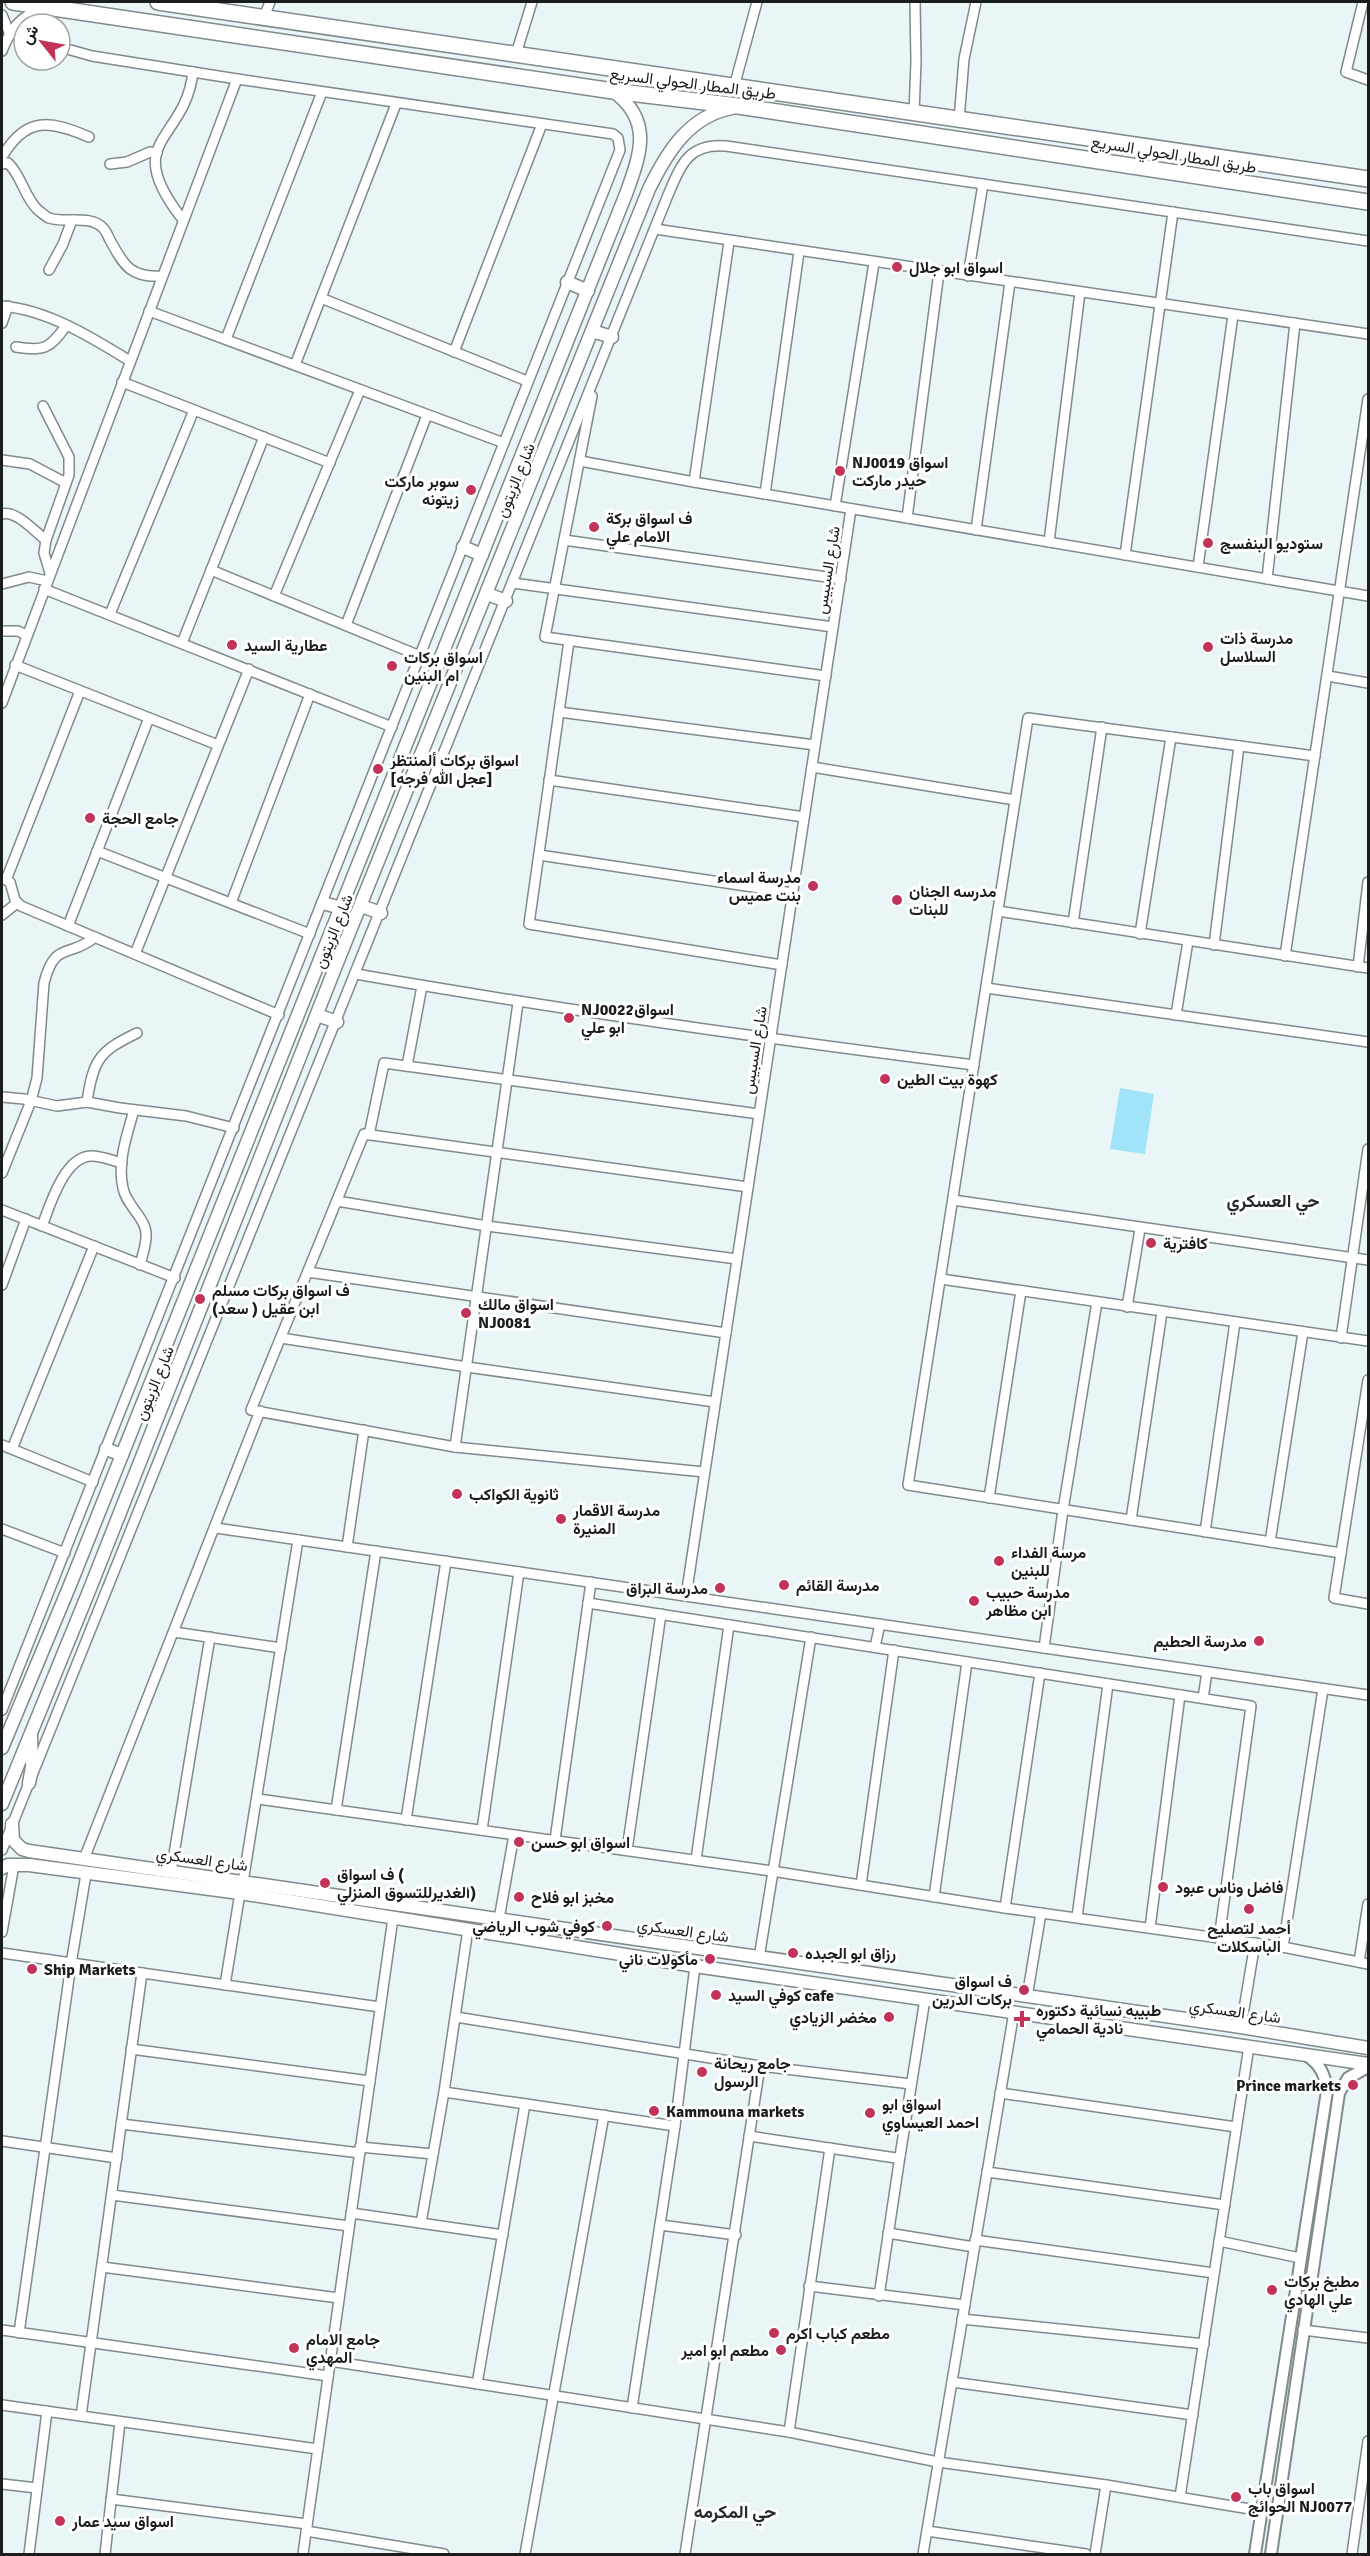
<svg xmlns="http://www.w3.org/2000/svg" width="1370" height="2556" font-family="Signika,Vazirmatn,sans-serif">
<style>
.green{fill:#a1e4fa}
.lines{fill:none;stroke-linecap:round;stroke-linejoin:round}
.minor-casing{stroke:#80898c;stroke-width:12}
.tertiary-casing{stroke:#80898c;stroke-width:14}
.secondary-casing{stroke:#80898c;stroke-width:15}
.trunk-casing{stroke:#80898c;stroke-width:18}
.minor{stroke:#fff;stroke-width:9}
.tertiary{stroke:#fff;stroke-width:10}
.secondary{stroke:#fff;stroke-width:12}
.trunk{stroke:#fff;stroke-width:15}
.poi-dot{fill:#c23359;stroke:#fff;stroke-width:2}
.labels{text-anchor:middle;stroke-width:6;stroke-linejoin:round;paint-order:stroke}
.street-label{font-size:16px;fill:#191d1e;stroke:#fff}
.poi-label{font-size:16px;font-weight:bold;fill:#191d1e;stroke:#fff;text-anchor:start}
.neighbourhood-label{font-size:18px;font-weight:bold;fill:#242b2e;stroke:#fff}
</style>
<rect width="100%" height="100%" fill="#eaf5f8"/>
<!-- green -->
<polygon class="green" points="1120,1088 1154,1094 1145,1154 1110,1149"/>
<g class="lines">
<defs>
<g id="minor">
<polyline points="1363,2 1346,72 1368,80"/>
<polyline points="2,15 9,32"/>
<polyline points="264,17 270,2"/>
<polyline points="9,32 24,37"/>
<path d="M 2,51 C 10,30 20,16 43,8"/>
<polyline points="516,54 532,2"/>
<polyline points="734,87 757,2"/>
<polyline points="914,113 916,62 915,2"/>
<polyline points="959,120 964,59 976,2"/>
<path d="M 2,157 C 26,116 50,120 89,137"/>
<path d="M 2,164 L 8,163 C 22,176 24,197 38,210 C 41,212 46,217 49,218 C 65,224 90,214 103,228 C 106,231 108,236 110,240 C 124,266 131,278 162,276"/>
<polyline points="110,164 127,162 150,152 157,153"/>
<path d="M 183,220 C 119,138 185,143 193,72"/>
<polyline points="655,229 1368,334"/>
<polyline points="49,270 63,244 72,220"/>
<polyline points="968,276 983,184"/>
<polyline points="321,298 527,381"/>
<path d="M 2,306 C 48,310 91,337 130,361"/>
<polyline points="149,311 504,443"/>
<polyline points="2,323 8,306"/>
<polyline points="226,339 322,92"/>
<path d="M 16,347 C 44,352 50,348 66,326"/>
<polyline points="454,352 542,124"/>
<polyline points="295,365 396,104"/>
<polyline points="122,382 330,463"/>
<polyline points="592,396 545,637 826,676"/>
<polyline points="43,406 69,457 69,475 46,540 44,553 50,573"/>
<polyline points="2,460 30,464 66,483"/>
<polyline points="580,461 694,482 1368,596"/>
<polyline points="694,482 729,242"/>
<polyline points="765,494 799,252"/>
<polyline points="835,506 874,263"/>
<path d="M 2,514 C 16,510 34,531 46,540"/>
<polyline points="907,518 939,272"/>
<polyline points="976,530 1010,282"/>
<polyline points="564,540 841,579"/>
<polyline points="1049,542 1080,292"/>
<polyline points="1125,555 1173,212"/>
<polyline points="1198,567 1233,315"/>
<polyline points="211,570 420,656"/>
<polyline points="1267,579 1295,323"/>
<polyline points="513,583 833,627"/>
<polyline points="2,584 29,577 47,581"/>
<polyline points="44,589 392,727"/>
<polyline points="274,596 360,390"/>
<polyline points="110,614 194,410"/>
<polyline points="346,625 427,415"/>
<polyline points="2,631 18,631 26,635"/>
<polyline points="569,641 529,924 782,965"/>
<polyline points="182,643 264,437"/>
<polyline points="15,665 218,745"/>
<polyline points="1328,676 1368,683"/>
<polyline points="2,703 237,79"/>
<polyline points="559,712 815,745"/>
<polyline points="1315,756 1028,718 908,1485 1341,1553"/>
<polyline points="812,767 1015,800"/>
<polyline points="549,780 804,817"/>
<polyline points="97,851 310,934"/>
<polyline points="539,855 793,893"/>
<polyline points="2,878 10,882 15,900 21,906 279,1015"/>
<polyline points="6,880 80,691"/>
<polyline points="231,903 310,694"/>
<polyline points="998,911 1368,968"/>
<polyline points="2,915 17,903"/>
<polyline points="1073,923 1102,727"/>
<polyline points="68,926 149,718"/>
<polyline points="1140,934 1171,737"/>
<polyline points="1214,945 1239,746"/>
<polyline points="135,954 249,669"/>
<polyline points="1285,956 1368,399"/>
<polyline points="1358,967 1368,882"/>
<path d="M 356,974 C 561,1010 767,1039 974,1065"/>
<polyline points="986,988 1368,1042"/>
<polyline points="1176,1015 1188,941"/>
<polyline points="407,1066 422,986"/>
<polyline points="2,1097 24,1099 57,1106 87,1102 120,1108 186,1116 234,1128"/>
<path d="M 87,1102 C 93,1059 100,1051 137,1033"/>
<path d="M 134,1110 C 127,1135 117,1162 123,1188 C 126,1206 148,1219 146,1237 C 146,1246 142,1256 140,1265"/>
<polyline points="369,1135 384,1063 759,1114"/>
<path d="M 2,1173 L 31,1101 L 37,1078 L 44,983 C 55,940 69,959 95,937"/>
<polyline points="953,1200 1368,1260"/>
<polyline points="337,1201 487,1226 737,1259"/>
<polyline points="2,1210 175,1278"/>
<path d="M 42,1226 C 50,1205 64,1158 90,1156 C 100,1155 113,1161 122,1163"/>
<polyline points="308,1272 726,1333"/>
<polyline points="941,1279 1368,1341"/>
<polyline points="2,1285 26,1219"/>
<polyline points="1127,1307 1140,1229"/>
<polyline points="281,1338 467,1367 715,1402"/>
<polyline points="1341,1338 1368,1149"/>
<polyline points="1368,1380 1334,1598 1368,1604"/>
<polyline points="2,1445 93,1482"/>
<polyline points="455,1447 518,1003"/>
<polyline points="12,1449 94,1246"/>
<polyline points="704,1472 455,1447 251,1410 364,1134 748,1187"/>
<polyline points="989,1498 1021,1291"/>
<polyline points="1131,1520 1162,1312"/>
<polyline points="216,1528 1368,1695"/>
<polyline points="2,1529 65,1553"/>
<polyline points="1205,1532 1235,1322"/>
<polyline points="1270,1542 1303,1332"/>
<polyline points="347,1547 364,1430"/>
<polyline points="686,1596 851,509"/>
<polyline points="588,1603 1251,1706 1219,1939"/>
<polyline points="174,1632 281,1648"/>
<polyline points="875,1647 880,1624"/>
<polyline points="1044,1648 1063,1510 1097,1302"/>
<polyline points="1203,1698 1207,1672"/>
<polyline points="2,1710 620,150 618,138 613,134 237,79 92,56 60,47"/>
<polyline points="258,1799 772,1871 1005,1908 1283,1947 1368,1964"/>
<polyline points="336,1810 376,1551"/>
<polyline points="406,1820 446,1561"/>
<polyline points="482,1830 519,1572"/>
<polyline points="555,1840 591,1582"/>
<path d="M 2,1850 L 668,195 C 681,165 688,143 726,146 L 1368,241"/>
<polyline points="627,1850 661,1614"/>
<polyline points="84,1859 260,1411"/>
<polyline points="696,1860 729,1625"/>
<polyline points="171,1872 210,1637"/>
<polyline points="243,1882 298,1540"/>
<polyline points="861,1885 894,1650"/>
<polyline points="934,1897 967,1662"/>
<polyline points="1005,1908 1040,1673"/>
<polyline points="1077,1917 1108,1684"/>
<polyline points="499,1919 514,1835"/>
<polyline points="1150,1928 1180,1695"/>
<polyline points="2,1932 14,1865"/>
<polyline points="1283,1947 1323,1689"/>
<polyline points="2,1953 380,2007"/>
<polyline points="759,1958 811,1637"/>
<polyline points="1359,1962 1368,1904"/>
<polyline points="225,1985 240,1893"/>
<polyline points="1027,1997 1041,1913"/>
<polyline points="456,2017 760,2066 911,2084"/>
<polyline points="1241,2027 1255,1943"/>
<polyline points="131,2049 370,2081"/>
<polyline points="444,2092 675,2126"/>
<polyline points="1000,2093 1236,2127"/>
<polyline points="121,2124 360,2153"/>
<polyline points="749,2136 896,2158 900,2156 925,1999"/>
<polyline points="2,2141 117,2158"/>
<polyline points="360,2147 433,2154"/>
<polyline points="987,2172 1225,2205"/>
<polyline points="112,2195 349,2226"/>
<polyline points="351,2213 503,2235"/>
<polyline points="421,2223 444,2092 468,1929"/>
<polyline points="660,2225 736,2235"/>
<polyline points="888,2233 974,2247"/>
<polyline points="975,2240 1214,2273"/>
<polyline points="1219,2241 1300,2258"/>
<polyline points="102,2267 339,2298"/>
<polyline points="809,2286 965,2305"/>
<polyline points="879,2296 900,2156"/>
<polyline points="962,2319 1204,2344"/>
<polyline points="2,2330 328,2376"/>
<polyline points="1303,2330 1368,2338"/>
<polyline points="19,2333 71,1964 86,1874"/>
<polyline points="330,2361 789,2432 938,2462 1106,2485 1262,2511"/>
<polyline points="952,2382 1193,2415"/>
<polyline points="477,2384 525,2104"/>
<polyline points="2,2405 318,2449"/>
<polyline points="632,2408 675,2126 695,1966"/>
<polyline points="81,2416 142,1973"/>
<polyline points="789,2432 830,2148"/>
<polyline points="2,2484 37,2488"/>
<polyline points="1180,2497 1249,2046"/>
<polyline points="111,2499 307,2524"/>
<polyline points="306,2531 444,2554"/>
<polyline points="927,2531 1086,2554"/>
<polyline points="29,2554 47,2411"/>
<polyline points="105,2554 120,2422"/>
<polyline points="303,2554 393,1918"/>
<polyline points="525,2554 604,2115"/>
<polyline points="685,2554 760,2066"/>
<polyline points="923,2554 1014,2012"/>
<polyline points="1095,2554 1106,2485"/>
<polyline points="1352,2554 1368,2441"/>
</g>
<g id="tertiary">
<path d="M 1255,2554 L 1327,2091 C 1325,2074 1320,2064 1306,2055"/>
<polyline points="1271,2554 1339,2093 1348,2078 1368,2067"/>
</g>
<g id="secondary">
<polyline points="567,282 588,291"/>
<polyline points="592,331 612,337"/>
<polyline points="463,547 482,555"/>
<polyline points="487,594 506,601"/>
<polyline points="323,903 341,908"/>
<polyline points="361,906 381,913"/>
<polyline points="317,1015 337,1022"/>
<polyline points="106,1449 122,1455"/>
<path d="M 2,1748 L 70,1585 L 626,194 C 640,155 654,121 613,91"/>
<polyline points="29,1783 32,1767 31,1737"/>
<path d="M 2,1804 L 89,1591 L 337,963 L 649,189 C 667,152 689,116 732,108"/>
<polyline points="12,1824 13,1840 22,1849 29,1851 1241,2027 1368,2048"/>
<polyline points="2,1868 8,1865 29,1865 240,1893 695,1966 1368,2064"/>
</g>
<g id="trunk">
<polyline points="13,2 613,91 738,106 1368,202"/>
<polyline points="158,2 1368,179"/>
</g>
</defs>
<!-- minor casing -->
<use href="#minor" class="minor-casing"/>
<!-- tertiary casing -->
<use href="#tertiary" class="tertiary-casing"/>
<!-- secondary casing -->
<use href="#secondary" class="secondary-casing"/>
<!-- trunk casing -->
<use href="#trunk" class="trunk-casing"/>
<!-- minor -->
<use href="#minor" class="minor"/>
<!-- tertiary -->
<use href="#tertiary" class="tertiary"/>
<!-- secondary -->
<use href="#secondary" class="secondary"/>
<!-- trunk -->
<use href="#trunk" class="trunk"/>
</g>
<!-- markers -->
<g class="poi-dot">
<circle cx="897" cy="267" r="6"/>
<circle cx="840" cy="471" r="6"/>
<circle cx="471" cy="490" r="6"/>
<circle cx="594" cy="527" r="6"/>
<circle cx="1208" cy="543" r="6"/>
<circle cx="232" cy="645" r="6"/>
<circle cx="1208" cy="647" r="6"/>
<circle cx="392" cy="666" r="6"/>
<circle cx="378" cy="769" r="6"/>
<circle cx="90" cy="818" r="6"/>
<circle cx="813" cy="886" r="6"/>
<circle cx="897" cy="900" r="6"/>
<circle cx="569" cy="1018" r="6"/>
<circle cx="885" cy="1079" r="6"/>
<circle cx="1151" cy="1243" r="6"/>
<circle cx="200" cy="1299" r="6"/>
<circle cx="466" cy="1313" r="6"/>
<circle cx="457" cy="1494" r="6"/>
<circle cx="561" cy="1519" r="6"/>
<circle cx="999" cy="1561" r="6"/>
<circle cx="784" cy="1585" r="6"/>
<circle cx="720" cy="1588" r="6"/>
<circle cx="974" cy="1601" r="6"/>
<circle cx="1259" cy="1641" r="6"/>
<circle cx="519" cy="1842" r="6"/>
<circle cx="325" cy="1883" r="6"/>
<circle cx="1163" cy="1887" r="6"/>
<circle cx="519" cy="1897" r="6"/>
<circle cx="1249" cy="1909" r="6"/>
<circle cx="607" cy="1926" r="6"/>
<circle cx="793" cy="1953" r="6"/>
<circle cx="710" cy="1959" r="6"/>
<circle cx="32" cy="1969" r="6"/>
<circle cx="1024" cy="1990" r="6"/>
<circle cx="716" cy="1995" r="6"/>
<circle cx="889" cy="2017" r="6"/>
<path d="M1019 2010h6v6h6v6h-6v6h-6v-6h-6v-6h6z"/>
<circle cx="702" cy="2072" r="6"/>
<circle cx="1353" cy="2085" r="6"/>
<circle cx="654" cy="2111" r="6"/>
<circle cx="870" cy="2113" r="6"/>
<circle cx="1272" cy="2290" r="6"/>
<circle cx="774" cy="2333" r="6"/>
<circle cx="294" cy="2348" r="6"/>
<circle cx="781" cy="2350" r="6"/>
<circle cx="1236" cy="2497" r="6"/>
<circle cx="60" cy="2521" r="6"/>
</g>
<g class="labels">
<!-- street labels -->
<g class="street-label">
<text transform="translate(693 83) rotate(7)" y="6">طريق المطار الحولي السريع</text>
<text transform="translate(1174 154) rotate(9)" y="6">طريق المطار الحولي السريع</text>
<text transform="translate(515 480) rotate(-68)" y="6">شارع الزيتون</text>
<text transform="translate(827 570) rotate(-81)" y="6">شارع السبيس</text>
<text transform="translate(333 931) rotate(-68)" y="6">شارع الزيتون</text>
<text transform="translate(754 1050) rotate(-81)" y="6">شارع السبيس</text>
<text transform="translate(154 1383) rotate(-68)" y="6">شارع الزيتون</text>
<text transform="translate(202 1859) rotate(8)" y="6">شارع العسكري</text>
<text transform="translate(683 1930) rotate(8)" y="6">شارع العسكري</text>
<text transform="translate(1235 2011) rotate(8)" y="6">شارع العسكري</text>
</g>
<!-- poi labels -->
<g class="poi-label">
<text x="909" y="273">اسواق ابو جلال</text>
<text x="852" y="468">NJ0019 اسواق<tspan x="852" dy="18">حيدر ماركت</tspan></text>
<text x="459" y="487" text-anchor="end">سوبر ماركت<tspan x="459" dy="18">زيتونه</tspan></text>
<text x="606" y="524">ف اسواق بركة<tspan x="606" dy="18">الامام علي</tspan></text>
<text x="1220" y="549">ستوديو البنفسج</text>
<text x="1220" y="644">مدرسة ذات<tspan x="1220" dy="18">السلاسل</tspan></text>
<text x="244" y="651">عطارية السيد</text>
<text x="404" y="663">اسواق بركات<tspan x="404" dy="18">ام البنين</tspan></text>
<text x="390" y="766">اسواق بركات ألمنتظر<tspan x="390" dy="18">[عجل الله فرجه]</tspan></text>
<text x="102" y="824">جامع الحجة</text>
<text x="801" y="883" text-anchor="end">مدرسة اسماء<tspan x="801" dy="18">بنت عميس</tspan></text>
<text x="909" y="897">مدرسه الجنان<tspan x="909" dy="18">للبنات</tspan></text>
<text x="581" y="1015">NJ0022اسواق<tspan x="581" dy="18">ابو علي</tspan></text>
<text x="897" y="1085">كهوة بيت الطين</text>
<text x="1163" y="1249">كافترية</text>
<text x="212" y="1296">ف اسواق بركات مسلم<tspan x="212" dy="18">ابن عقيل ( سعد)</tspan></text>
<text x="478" y="1310">اسواق مالك<tspan x="478" dy="18">NJ0081</tspan></text>
<text x="469" y="1500">ثانوية الكواكب</text>
<text x="573" y="1516">مدرسة الاقمار<tspan x="573" dy="18">المنيرة</tspan></text>
<text x="1011" y="1558">مرسة الفداء<tspan x="1011" dy="18">للبنين</tspan></text>
<text x="796" y="1591">مدرسة القائم</text>
<text x="708" y="1594" text-anchor="end">مدرسة البراق</text>
<text x="986" y="1598">مدرسة حبيب<tspan x="986" dy="18">ابن مظاهر</tspan></text>
<text x="1247" y="1647" text-anchor="end">مدرسة الحطيم</text>
<text x="531" y="1848">اسواق ابو حسن</text>
<text x="337" y="1880">ف اسواق (<tspan x="337" dy="18">الغديرللتسوق المنزلي)</tspan></text>
<text x="1175" y="1893">فاضل وناس عبود</text>
<text x="531" y="1903">مخبز ابو فلاح</text>
<text x="595" y="1932" text-anchor="end">كوفي شوب الرياضي</text>
<text x="1249" y="1934" text-anchor="middle">أحمد لتصليح<tspan x="1249" dy="18">الباسكلات</tspan></text>
<text x="805" y="1959">رزاق ابو الجبده</text>
<text x="698" y="1965" text-anchor="end">مأكولات ناني</text>
<text x="44" y="1975">Ship Markets</text>
<text x="1012" y="1987" text-anchor="end">ف اسواق<tspan x="1012" dy="18">بركات الدرين</tspan></text>
<text x="728" y="2001">كوفي السيد cafe</text>
<text x="1036" y="2016">طبيبه نسائية دكتوره<tspan x="1036" dy="18">نادية الحمامي</tspan></text>
<text x="877" y="2023" text-anchor="end">مخضر الزيادي</text>
<text x="714" y="2069">جامع ريحانة<tspan x="714" dy="18">الرسول</tspan></text>
<text x="1341" y="2091" text-anchor="end">Prince markets</text>
<text x="882" y="2110">اسواق ابو<tspan x="882" dy="18">احمد العيساوي</tspan></text>
<text x="666" y="2117">Kammouna markets</text>
<text x="1284" y="2287">مطبخ بركات<tspan x="1284" dy="18">علي الهادي</tspan></text>
<text x="786" y="2339">مطعم كباب اكرم</text>
<text x="306" y="2345">جامع الامام<tspan x="306" dy="18">المهدي</tspan></text>
<text x="769" y="2356" text-anchor="end">مطعم ابو امير</text>
<text x="1248" y="2494">اسواق باب<tspan x="1248" dy="18">الحوائج NJ0077</tspan></text>
<text x="72" y="2527">اسواق سيد عمار</text>
</g>
<!-- neighbourhood labels -->
<g class="neighbourhood-label">
<text x="1273" y="1207">حي العسكري</text>
<text x="735" y="2518">حي المكرمه</text>
</g>
</g>
<!-- border -->
<rect width="1370" height="2556" fill="none" stroke="#191d1e" stroke-width="6"/>
<!-- north arrow -->
<g transform="translate(42 42) rotate(301)"><circle r="28" fill="#ffffff" stroke="#a3a5a5" stroke-width="1.5"/>
<path d="M0-4.5L10 22L0 15L-10 22Z" fill="#c23359"/>
<text y="-9" font-size="16" font-weight="bold" text-anchor="middle" fill="#191d1e">ش</text>
</g>
</svg>
